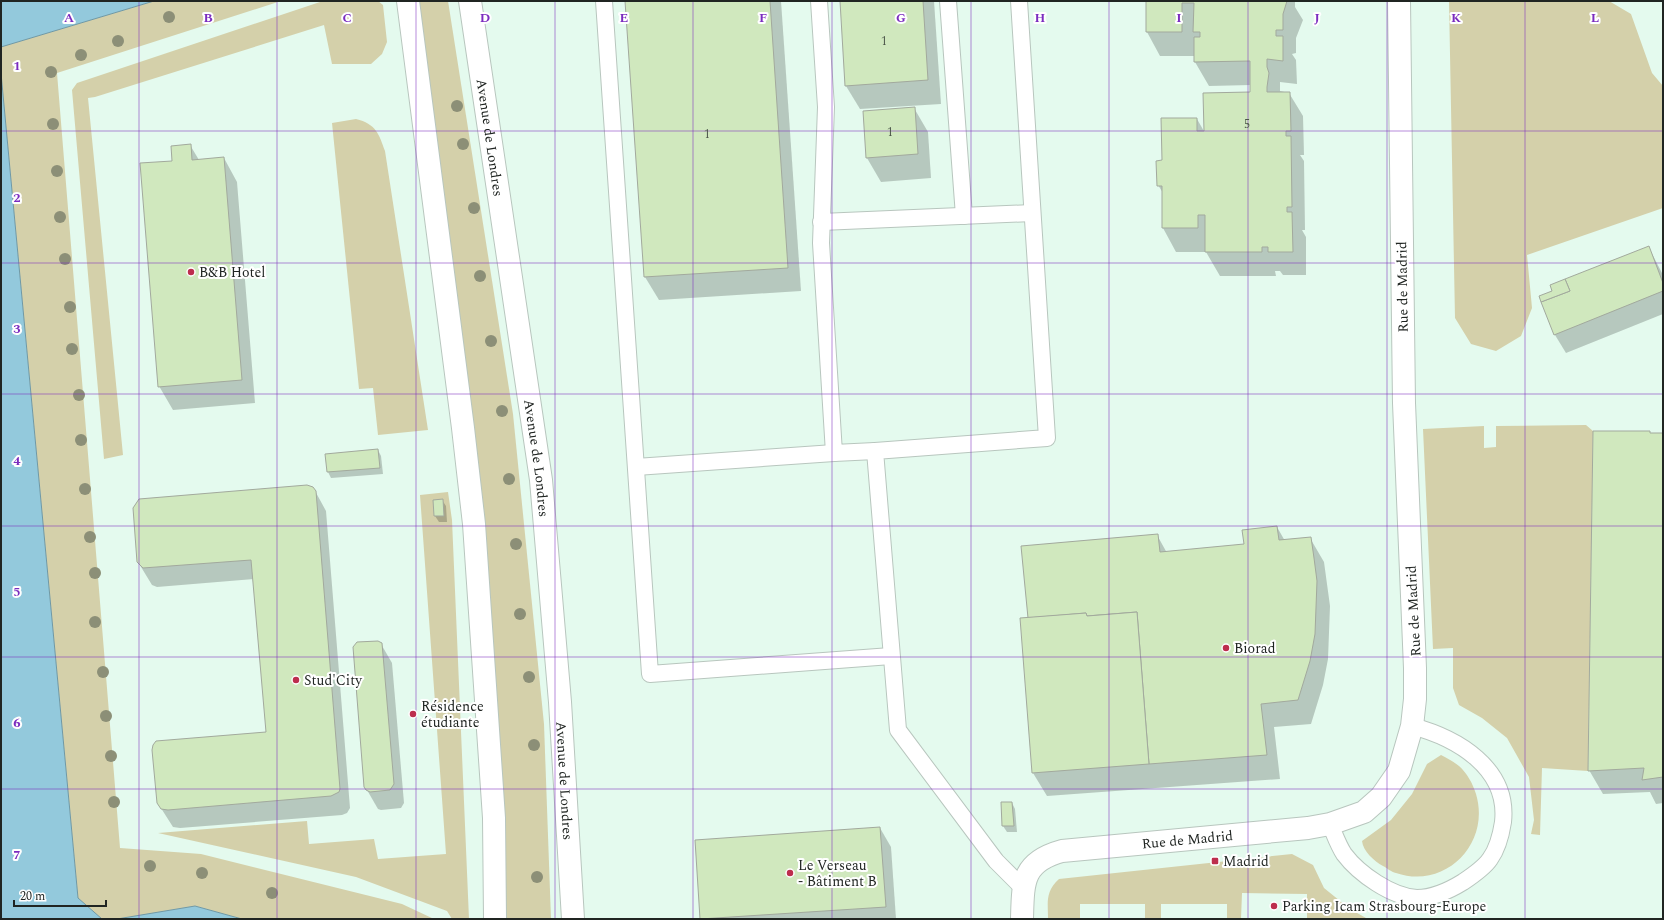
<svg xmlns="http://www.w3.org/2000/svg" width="1664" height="920" font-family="Spectral,serif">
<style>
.built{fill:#e4faee}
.green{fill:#d4d0aa}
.water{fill:#93c9dc;stroke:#7098a4}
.shadow{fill:#0003}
.building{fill:#d0e8be;stroke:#a2a99d}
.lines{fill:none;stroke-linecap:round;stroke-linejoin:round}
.service-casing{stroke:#b8c6be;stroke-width:18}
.minor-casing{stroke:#b8c6be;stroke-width:24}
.tertiary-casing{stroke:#b8c6be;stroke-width:24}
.service{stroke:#fff;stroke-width:16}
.minor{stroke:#fff;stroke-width:22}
.tertiary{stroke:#fff;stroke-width:22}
.tree{fill:#8c8f77}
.grid{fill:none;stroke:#7b2cbf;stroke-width:1;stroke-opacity:0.55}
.poi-dot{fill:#bd2d4d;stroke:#fff;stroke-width:1.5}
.labels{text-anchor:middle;stroke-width:4;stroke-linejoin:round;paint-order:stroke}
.number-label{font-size:12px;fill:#4c5649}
.street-label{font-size:14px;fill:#202522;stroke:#fff}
.poi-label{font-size:14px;fill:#202522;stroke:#fff;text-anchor:start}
.grid-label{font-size:13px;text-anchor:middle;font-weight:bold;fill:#7b2cbf;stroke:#fff;stroke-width:4;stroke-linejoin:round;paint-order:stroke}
</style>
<rect width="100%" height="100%" fill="#f4fff9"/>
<!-- built -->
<rect class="built" x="1" y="1" width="1662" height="918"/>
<!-- green -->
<g class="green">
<polygon points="154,1 281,1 57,73 120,848 201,854 402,904 434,919 242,919 195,906 117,919 102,919 78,898 1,73 1,47"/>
<polygon points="323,1 378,1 383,5 387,42 382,54 371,64 332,64 324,25 95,97 88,98 123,455 104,459 72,90 77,83"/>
<polygon points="417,1 448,1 513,414 544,724 551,919 505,919"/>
<polygon points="1449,1 1609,1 1631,14 1652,73 1663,86 1663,208 1527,255 1532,308 1521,336 1496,351 1471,344 1455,318"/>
<path d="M 356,119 C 376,124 379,134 385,151 L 428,430 L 378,435 L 373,388 L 359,389 L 332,123 Z"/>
<polygon points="1586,425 1593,431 1588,771 1542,768 1540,835 1531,834 1534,820 1529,777 1507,738 1482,718 1459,705 1453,688 1453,648 1433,649 1423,429 1484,426 1484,448 1496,447 1496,426"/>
<polygon points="448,492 452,520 469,919 452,919 447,911 356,877 158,833 307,821 309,844 374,839 378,859 446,854 420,495"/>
<path d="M 1441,755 C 1447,758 1454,762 1459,766 C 1467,773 1473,784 1476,794 C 1491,844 1445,890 1396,873 C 1391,872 1387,868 1383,866 C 1374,861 1363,851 1362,841 L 1391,820 L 1412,794 L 1427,764 Z"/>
<path d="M 1292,854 L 1313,865 L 1324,888 L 1350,909 L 1366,918 L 1366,919 L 1307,919 L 1307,894 L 1242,893 L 1241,919 L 1227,919 L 1227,904 L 1161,904 L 1161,919 L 1145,919 L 1145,904 L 1080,904 L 1080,919 L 1048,919 C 1048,902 1045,892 1059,879 Z"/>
</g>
<!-- water -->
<g class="water">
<polygon points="1,1 154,1 1,47"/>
<polygon points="1,73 78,898 102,919 1,919"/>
<polygon points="195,906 242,919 117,919"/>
</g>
<!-- shadow -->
<g class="shadow">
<polygon points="626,1 781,1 801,291 659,300 645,277"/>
<polygon points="841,1 934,1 941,104 860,109 846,86"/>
<polygon points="1147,1 1295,1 1295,7 1303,20 1296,38 1296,53 1292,54 1296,60 1297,84 1280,82 1280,91 1289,93 1303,116 1304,155 1300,155 1304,161 1305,230 1302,230 1306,237 1306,275 1283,275 1280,271 1275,271 1276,276 1220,276 1206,252 1176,252 1163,228 1163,193 1158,185 1163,161 1197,119 1205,133 1251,93 1251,85 1209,86 1195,62 1195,56 1160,56 1147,32"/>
<polygon points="914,108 928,132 931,178 881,182 867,158"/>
<polygon points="190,145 199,160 224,158 237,182 255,403 173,410 159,386 174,162"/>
<polygon points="1649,248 1663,275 1663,314 1566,353 1555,335 1540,297"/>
<polygon points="1650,434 1663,434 1663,803 1656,804 1650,792 1603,794 1589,770"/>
<polygon points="378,450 381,456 383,474 331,478 328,472"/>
<polygon points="314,489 326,511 350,808 347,813 342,815 180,828 173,827 159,805 267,733 254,579 157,587 152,585 138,562"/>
<polygon points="442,500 446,506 447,522 439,522 435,516 434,501"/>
<polygon points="1277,527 1285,541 1310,538 1324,562 1330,606 1328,659 1323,685 1311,724 1274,727 1280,779 1047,796 1033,773 1029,619 1157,535 1167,553 1245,545"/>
<polygon points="381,644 392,663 404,803 401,808 381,810 378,809 367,790"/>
<polygon points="1012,803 1015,809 1017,832 1007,832 1003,826"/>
<polygon points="880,828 891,847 896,919 701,919 696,841"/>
</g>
<!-- building -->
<g class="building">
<polygon points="625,1 770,1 788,268 644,277"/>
<polygon points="840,1 923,1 928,80 845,86"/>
<polygon points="1146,1 1287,1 1283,14 1283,30 1276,30 1276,36 1283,36 1283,61 1267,59 1267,67 1269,73 1267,87 1267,92 1290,92 1291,131 1286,131 1286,136 1291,136 1292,207 1287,207 1287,212 1292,212 1293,252 1268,252 1268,247 1262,247 1262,252 1205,252 1205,215 1198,215 1198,228 1162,228 1162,186 1157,186 1156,161 1162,160 1161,118 1197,118 1197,131 1204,131 1203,93 1250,92 1250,61 1194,62 1194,37 1200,37 1200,32 1193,32 1194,3 1182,3 1182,32 1146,32"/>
<polygon points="915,107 918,154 866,158 863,111"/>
<polygon points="191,144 192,160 224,157 242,380 158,387 140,163 172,161 171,146"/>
<polygon points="1649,246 1663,283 1663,291 1554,335 1541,302 1570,291 1565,279"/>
<polygon points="1565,279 1570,291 1541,302 1539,296 1552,291 1550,285"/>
<polygon points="1593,431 1650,431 1650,433 1663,433 1663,777 1642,780 1644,768 1588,771"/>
<polygon points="378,449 380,468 327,472 325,454"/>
<polygon points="307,485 313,487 316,491 340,789 339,792 331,796 168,810 161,809 157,803 152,750 153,745 156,741 266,732 251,560 143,568 137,562 133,508 139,499"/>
<polygon points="443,499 444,516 434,516 433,500"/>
<polygon points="1277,526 1279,540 1311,537 1314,558 1317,581 1315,634 1310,661 1298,700 1261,704 1267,755 1149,764 1137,612 1087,616 1086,613 1028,618 1021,546 1158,534 1160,552 1244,544 1242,530"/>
<polygon points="1137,612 1149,764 1032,773 1020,618 1086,613 1087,616"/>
<polygon points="378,641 382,643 394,784 390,790 370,792 366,790 364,787 353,647 357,642"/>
<polygon points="1001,802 1012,802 1014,826 1002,826"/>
<polygon points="880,827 886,907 700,919 695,840"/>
</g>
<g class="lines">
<defs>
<g id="service">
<polyline points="604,1 650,674 891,656"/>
<polyline points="819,1 826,107 821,243 834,453 875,451"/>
<polyline points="948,1 964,216"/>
<polyline points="1019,1 1047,438 875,451 898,730 996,861 1023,888"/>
<polyline points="821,222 1032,213"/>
<polyline points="636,467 834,453"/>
<path d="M 1330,824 C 1334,833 1338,845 1344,854 C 1359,874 1392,897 1417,898 C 1433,898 1450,890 1463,882 C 1472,876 1484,868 1490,859 C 1498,848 1501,835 1503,822 C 1509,768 1457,738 1412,726"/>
</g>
<g id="minor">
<polyline points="408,1 463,428 474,524 494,818 495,919"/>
<path id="s1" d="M 1022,919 C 1023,882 1022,862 1062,851 L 1308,828 L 1330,824 L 1364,812 L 1381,797 L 1399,771 L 1412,726 L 1415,699 L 1415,668 L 1404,403 L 1399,1"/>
</g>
<g id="tertiary">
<path id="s2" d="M 470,1 L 541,480 L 560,702 L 573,919"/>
</g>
</defs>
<!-- service casing -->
<use href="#service" class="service-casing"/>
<!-- minor casing -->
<use href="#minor" class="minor-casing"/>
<!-- tertiary casing -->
<use href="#tertiary" class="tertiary-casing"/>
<!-- service -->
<use href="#service" class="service"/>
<!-- minor -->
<use href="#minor" class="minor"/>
<!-- tertiary -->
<use href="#tertiary" class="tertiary"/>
</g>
<!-- trees -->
<g class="tree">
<circle cx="169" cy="17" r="6"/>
<circle cx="118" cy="41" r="6"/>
<circle cx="81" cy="55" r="6"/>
<circle cx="51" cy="72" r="6"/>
<circle cx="457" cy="106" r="6"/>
<circle cx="53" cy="124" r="6"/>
<circle cx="463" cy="144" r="6"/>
<circle cx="57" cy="171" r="6"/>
<circle cx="474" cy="208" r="6"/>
<circle cx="60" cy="217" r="6"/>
<circle cx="65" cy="259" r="6"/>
<circle cx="480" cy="276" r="6"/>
<circle cx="70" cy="307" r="6"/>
<circle cx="491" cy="341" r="6"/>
<circle cx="72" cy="349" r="6"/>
<circle cx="79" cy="395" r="6"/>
<circle cx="502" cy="411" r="6"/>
<circle cx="81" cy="440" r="6"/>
<circle cx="509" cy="479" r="6"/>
<circle cx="85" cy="489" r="6"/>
<circle cx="90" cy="537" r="6"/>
<circle cx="516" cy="544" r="6"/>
<circle cx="95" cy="573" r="6"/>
<circle cx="520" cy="614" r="6"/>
<circle cx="95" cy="622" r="6"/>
<circle cx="103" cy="672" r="6"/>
<circle cx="529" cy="677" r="6"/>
<circle cx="106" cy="716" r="6"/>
<circle cx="534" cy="745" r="6"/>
<circle cx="111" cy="756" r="6"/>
<circle cx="114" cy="802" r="6"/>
<circle cx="150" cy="866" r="6"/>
<circle cx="202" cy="873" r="6"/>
<circle cx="537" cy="877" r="6"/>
<circle cx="272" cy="893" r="6"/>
</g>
<!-- grid -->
<path class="grid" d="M 139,1 L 139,919M 277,1 L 277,919M 416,1 L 416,919M 555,1 L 555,919M 693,1 L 693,919M 832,1 L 832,919M 971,1 L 971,919M 1109,1 L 1109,919M 1248,1 L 1248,919M 1387,1 L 1387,919M 1525,1 L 1525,919M 1,131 L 1663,131M 1,263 L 1663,263M 1,394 L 1663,394M 1,526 L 1663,526M 1,657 L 1663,657M 1,789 L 1663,789"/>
<!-- markers -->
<g class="poi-dot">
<circle cx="191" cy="272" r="4"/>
<circle cx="1226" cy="648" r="4"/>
<circle cx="296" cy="680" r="4"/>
<circle cx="413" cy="714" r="4"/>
<rect x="1211" y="857" width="8" height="8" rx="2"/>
<circle cx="790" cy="873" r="4"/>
<circle cx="1274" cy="906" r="4"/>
</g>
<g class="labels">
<!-- number labels -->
<g class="number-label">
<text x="884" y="45">1</text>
<text x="1247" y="128">5</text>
<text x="890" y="136">1</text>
<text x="707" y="138">1</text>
</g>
<!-- street labels -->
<g class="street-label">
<text dy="5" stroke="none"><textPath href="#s2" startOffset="138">Avenue de Londres</textPath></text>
<text transform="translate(1402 287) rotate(-91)" y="5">Rue de Madrid</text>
<text dy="5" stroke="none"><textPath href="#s2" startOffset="462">Avenue de Londres</textPath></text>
<text transform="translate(1413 611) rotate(-93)" y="5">Rue de Madrid</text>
<text dy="5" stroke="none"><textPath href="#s2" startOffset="786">Avenue de Londres</textPath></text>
<text dy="5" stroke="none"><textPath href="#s1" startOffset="214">Rue de Madrid</textPath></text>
</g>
<!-- poi labels -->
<g class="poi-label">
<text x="199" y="277">B&amp;B Hotel</text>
<text x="1234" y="653">Biorad</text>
<text x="304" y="685">Stud'City</text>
<text x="421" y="711">Résidence<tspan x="421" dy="16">étudiante</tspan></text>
<text x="1223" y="866">Madrid</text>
<text x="798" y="870">Le Verseau<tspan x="798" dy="16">- Bâtiment B</tspan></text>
<text x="1282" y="911">Parking Icam Strasbourg-Europe</text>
</g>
</g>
<g class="grid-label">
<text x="69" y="22">A</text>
<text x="208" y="22">B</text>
<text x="347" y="22">C</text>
<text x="485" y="22">D</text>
<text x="624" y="22">E</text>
<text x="763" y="22">F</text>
<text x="901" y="22">G</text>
<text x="1040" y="22">H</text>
<text x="1179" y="22">I</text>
<text x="1317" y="22">J</text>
<text x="1456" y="22">K</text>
<text x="1595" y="22">L</text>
<text x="17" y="70">1</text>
<text x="17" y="202">2</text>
<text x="17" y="333">3</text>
<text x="17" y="465">4</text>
<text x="17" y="596">5</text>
<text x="17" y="727">6</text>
<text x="17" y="859">7</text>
</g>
<!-- border -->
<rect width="1664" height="920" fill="none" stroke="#202522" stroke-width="4"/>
<!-- scale -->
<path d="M14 900v6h92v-6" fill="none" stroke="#202522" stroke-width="2"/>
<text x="20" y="900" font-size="12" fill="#202522" stroke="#ffffff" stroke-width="3" paint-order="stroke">20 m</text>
</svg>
